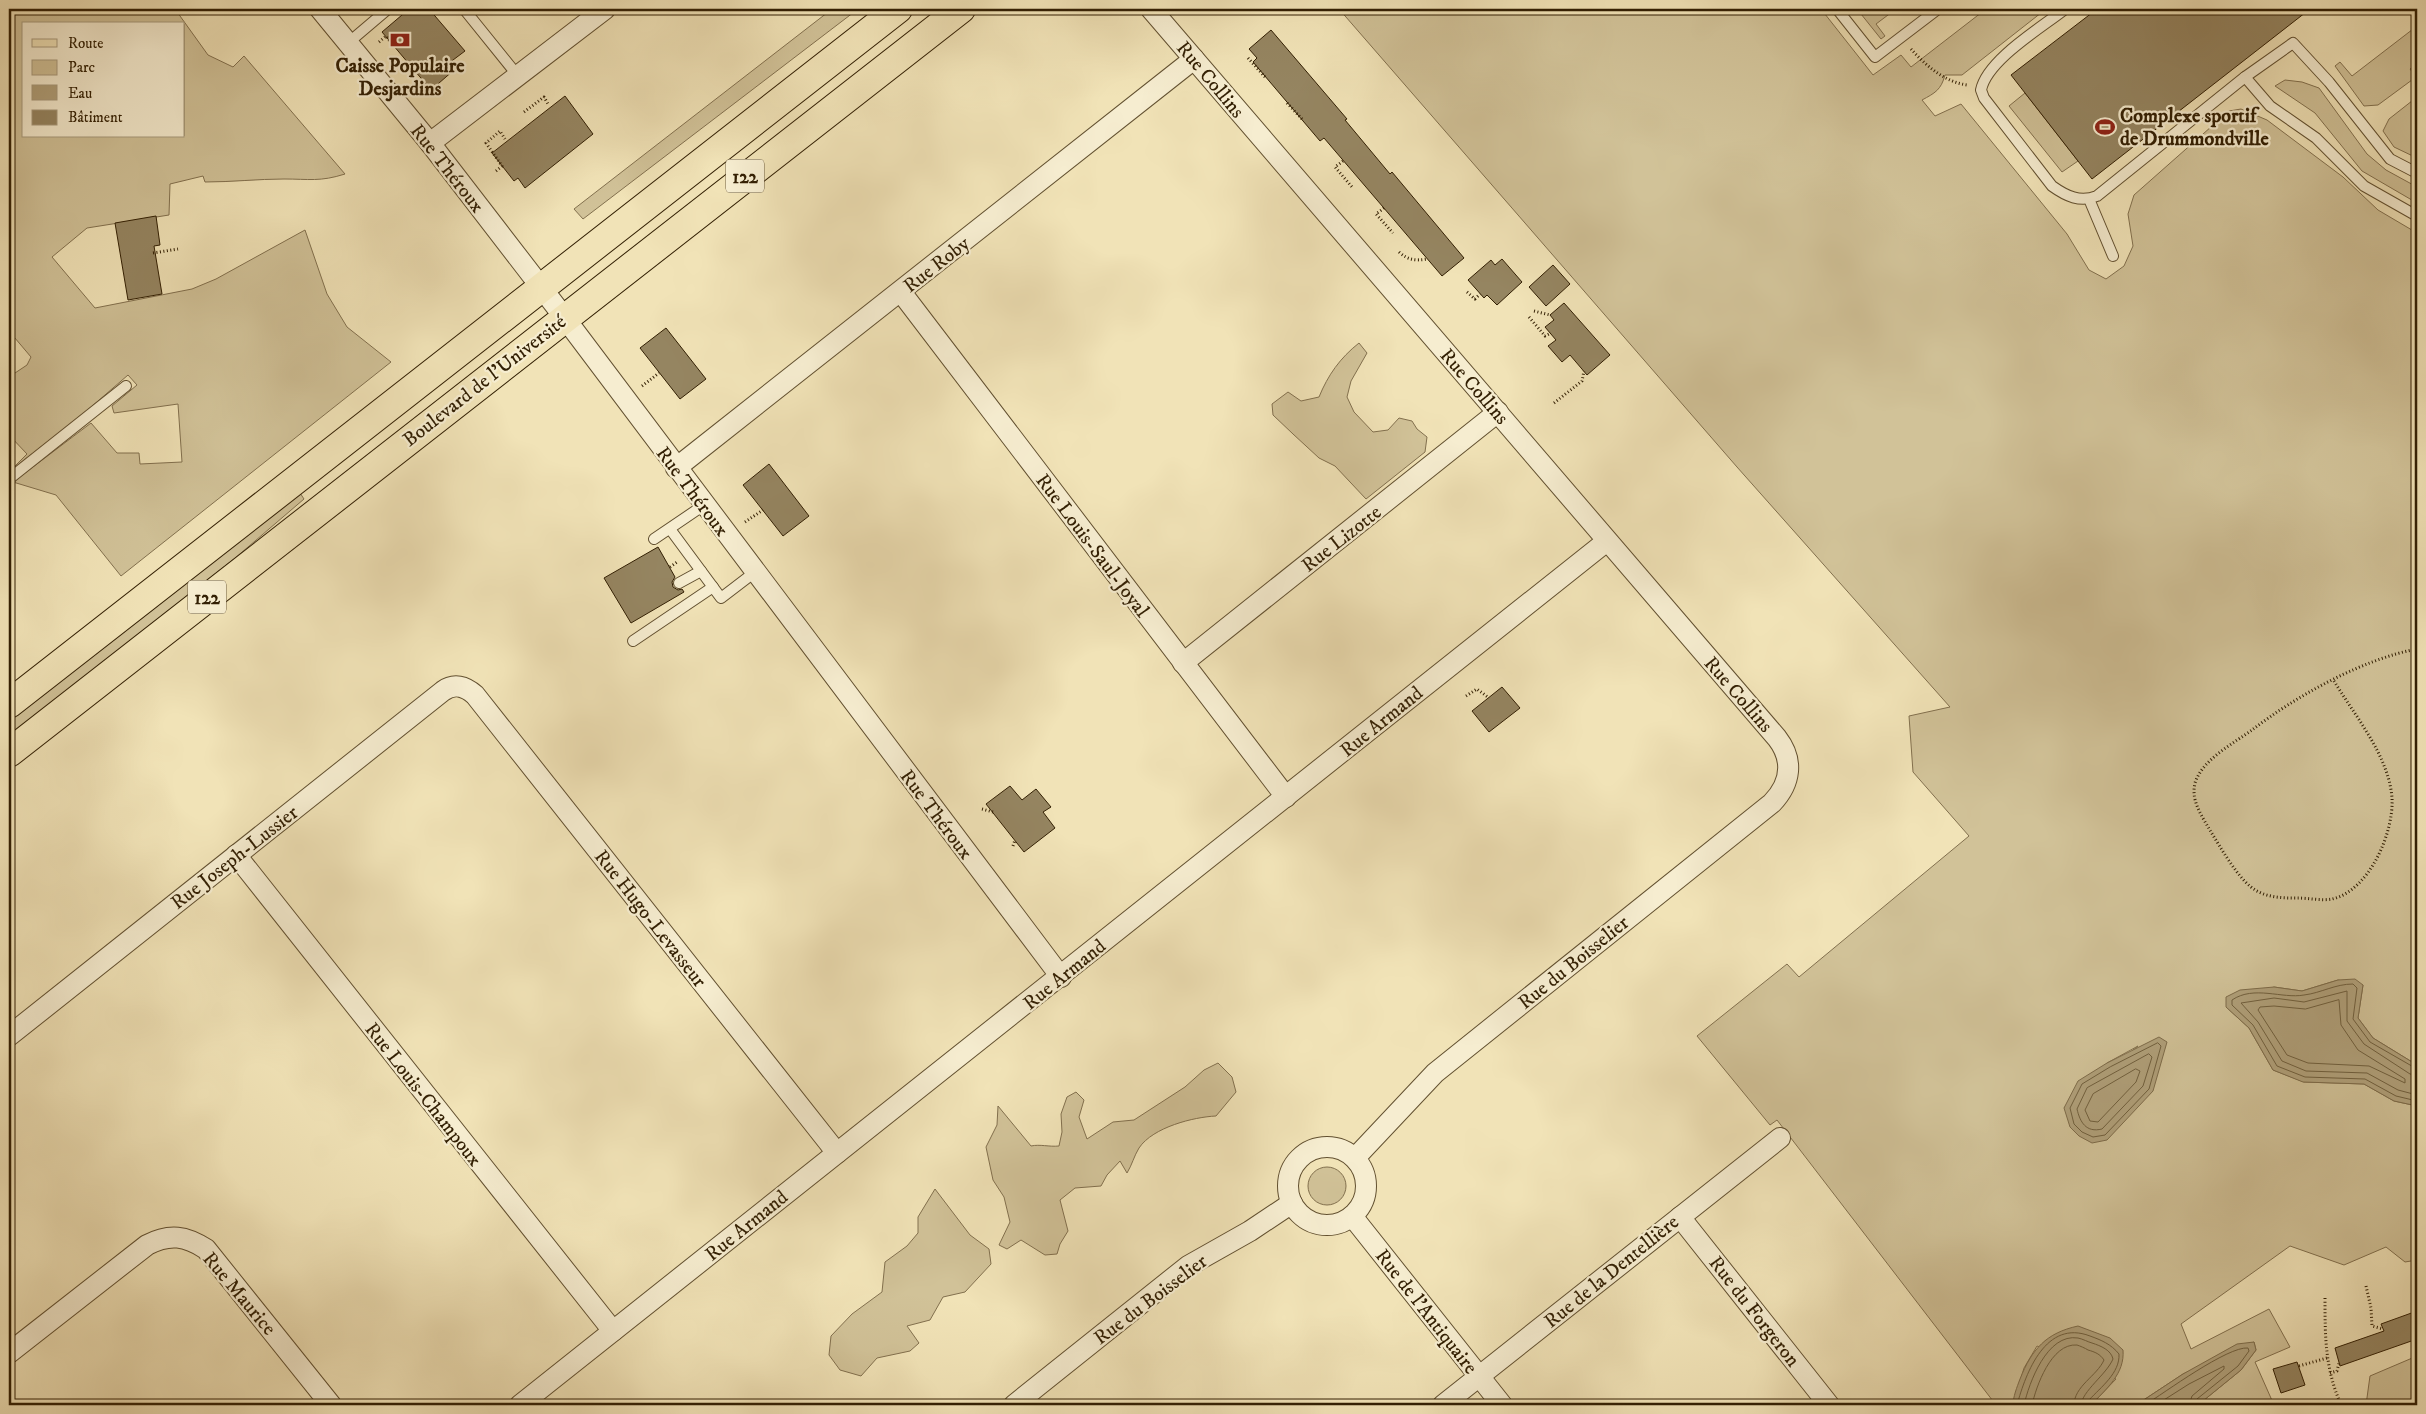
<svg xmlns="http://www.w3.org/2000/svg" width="2426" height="1414" font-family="'IM FELL DW Pica',serif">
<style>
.green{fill:#d1c298;stroke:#82704e;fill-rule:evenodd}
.water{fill:#b0a07a;stroke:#7e6c4a}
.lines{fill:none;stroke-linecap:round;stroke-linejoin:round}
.shore{stroke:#71603e;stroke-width:1}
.building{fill:#958561;stroke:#321f03}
.lane-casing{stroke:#625030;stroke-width:12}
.street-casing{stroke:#625030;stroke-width:22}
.primary-casing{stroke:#321f03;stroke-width:30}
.path{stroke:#321f03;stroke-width:3;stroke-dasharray:1 2.5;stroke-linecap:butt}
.lane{stroke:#f6edd0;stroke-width:10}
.street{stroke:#f6edd0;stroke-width:20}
.primary{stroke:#f1e3b7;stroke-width:28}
.labels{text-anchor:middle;stroke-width:4.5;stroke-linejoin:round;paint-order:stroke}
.shield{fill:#f6edd0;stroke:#6d5d40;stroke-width:1}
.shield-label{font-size:19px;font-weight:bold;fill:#321f03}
.poi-label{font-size:20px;font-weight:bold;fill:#321f03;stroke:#f6edd0}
.street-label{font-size:20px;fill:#321f03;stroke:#f6edd0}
</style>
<rect width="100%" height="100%" fill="#f1e3b7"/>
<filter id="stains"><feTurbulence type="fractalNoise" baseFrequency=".004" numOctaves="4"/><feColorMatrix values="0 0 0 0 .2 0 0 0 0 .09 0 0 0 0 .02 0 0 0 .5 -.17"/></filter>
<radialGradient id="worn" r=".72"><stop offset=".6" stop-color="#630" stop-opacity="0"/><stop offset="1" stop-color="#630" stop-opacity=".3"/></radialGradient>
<!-- green -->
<g class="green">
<path d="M 9,9 L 175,9 L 208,55 L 233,67 L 244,56 L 345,174 C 320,182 309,179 284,179 C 258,179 232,182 205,182 L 203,176 L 170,184 L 169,215 L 87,228 L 52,257 L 95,308 L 192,289 L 216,279 L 305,230 L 327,294 L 347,327 L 391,362 L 121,576 L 56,495 L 13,482 L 91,423 L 117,453 L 139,453 L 140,464 L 182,462 L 178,404 L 114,413 L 112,406 L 137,385 L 128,375 L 83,414 L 9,472 L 27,454 L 9,435 L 9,377 L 27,365 L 31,357 L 9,331 ZM 24,24 L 184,24 L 184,136 L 24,136 Z"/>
<polygon points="832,9 858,9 583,219 574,209"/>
<path d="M 1339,9 L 1821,9 L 1873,75 L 1901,55 L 1911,67 L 1986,9 L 2046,9 L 1962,75 L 1945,75 C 1941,90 1935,93 1922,100 L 1935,116 L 1961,104 L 2067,234 L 2089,270 L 2106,279 L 2124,266 L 2133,246 L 2128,214 L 2134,195 L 2229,111 L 2241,109 L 2267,120 L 2343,177 L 2378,210 L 2417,233 L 2417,1065 L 2373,1038 L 2358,1018 L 2363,985 L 2338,980 L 2302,991 L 2274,987 L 2226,1007 L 2249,1028 L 2273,1070 L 2304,1082 L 2364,1084 L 2394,1101 L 2417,1106 L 2417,1260 L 2405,1262 L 2386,1247 L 2344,1265 L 2290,1246 L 2181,1324 L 2191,1349 L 2269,1309 L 2290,1347 L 2255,1362 L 2274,1405 L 2198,1405 L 2241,1370 L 2256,1350 L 2254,1342 L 2183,1374 L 2136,1405 L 2091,1405 L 2116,1379 L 2037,1346 L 2024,1368 L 2013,1405 L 1996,1405 L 1777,1120 L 1770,1125 L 1697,1036 L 1787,964 L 1799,977 L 1969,836 L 1913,772 L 1909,716 L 1950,707 L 1737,467 ZM 2138,1046 L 2064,1108 L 2107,1063 Z"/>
<polygon points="1857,9 1896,9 1876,24 1885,36 1881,39"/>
<polygon points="2417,26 2417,63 2410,69 2416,77 2378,105 2364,106 2335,66 2340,62 2352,76"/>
<polygon points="2285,80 2302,82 2319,88 2367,154 2386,170 2417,187 2417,203 2362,171 2315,113 2275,86"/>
<polygon points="2025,93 2078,161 2062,172 2009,106"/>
<polygon points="2417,97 2417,158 2394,147 2383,131 2389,119"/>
<path d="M 1359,343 L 1367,353 L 1351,381 L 1347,397 L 1354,412 L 1373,432 L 1388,430 L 1399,418 L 1412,421 L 1417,429 L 1427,437 L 1425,452 L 1366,499 L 1335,466 L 1319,458 L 1293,434 L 1273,415 L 1272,404 L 1288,392 L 1301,401 L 1319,397 C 1328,375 1340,358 1359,343 Z"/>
<polygon points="300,493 304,499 234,559 9,736 9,721"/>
<path d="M 1218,1063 L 1232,1077 L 1236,1092 L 1216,1116 C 1194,1117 1153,1127 1139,1148 C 1134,1156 1132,1165 1127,1173 L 1120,1161 L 1107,1175 L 1101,1186 L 1075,1188 L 1060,1200 L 1068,1231 L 1060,1244 L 1057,1254 L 1045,1255 L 1021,1240 L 1007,1249 L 999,1245 L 1010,1222 L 1004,1197 L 993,1180 L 986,1147 L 997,1125 L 998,1106 L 1031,1146 C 1040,1144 1049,1147 1059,1146 L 1062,1132 L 1061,1114 L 1067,1097 L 1076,1092 L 1084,1100 L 1079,1117 L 1087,1139 L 1113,1122 L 1134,1120 L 1185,1087 L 1204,1070 Z"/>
<circle cx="1327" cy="1186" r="19"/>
<polygon points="935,1189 970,1235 989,1249 991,1264 965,1292 943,1297 930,1320 907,1326 919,1343 910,1351 877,1358 861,1376 840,1370 829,1355 831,1336 852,1314 882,1292 885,1262 907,1246 918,1233 918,1217"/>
<polygon points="2417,1356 2417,1405 2366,1405 2370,1376"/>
</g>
<!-- water -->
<g class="water">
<polygon points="2355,979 2363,985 2358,1018 2373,1038 2417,1065 2417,1106 2394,1101 2364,1084 2303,1082 2273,1070 2249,1028 2226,1007 2226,997 2240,990 2274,987 2302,991 2338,980"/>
<polygon points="2159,1037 2167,1042 2153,1091 2107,1140 2092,1143 2079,1136 2070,1127 2064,1108 2078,1081 2107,1063"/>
<path d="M 2078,1326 L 2110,1338 L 2123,1350 C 2125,1374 2106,1389 2091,1405 L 2013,1405 C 2013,1397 2017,1387 2020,1379 C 2032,1349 2046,1333 2078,1326 Z"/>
<polygon points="2254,1342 2256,1350 2241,1370 2198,1405 2136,1405 2183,1374 2237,1344"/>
</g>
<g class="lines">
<!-- shore -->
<g class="shore">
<polygon points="2339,1000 2341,1025 2358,1050 2405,1079 2405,1083 2369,1066 2308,1063 2287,1055 2258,1010 2260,1007 2274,1006 2305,1009"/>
<polygon points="2158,1043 2161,1046 2149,1089 2105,1135 2093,1137 2082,1132 2074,1124 2070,1108 2082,1084 2110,1067"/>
<path d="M 2149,1054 L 2152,1057 L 2143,1086 L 2102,1129 C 2086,1133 2080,1122 2077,1109 L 2087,1088 Z"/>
<polygon points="2136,1069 2140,1071 2136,1082 2098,1122 2090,1121 2085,1110 2093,1094"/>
<path d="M 2417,1069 L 2370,1042 L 2353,1019 L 2357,988 L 2353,984 C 2335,984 2321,993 2304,995 C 2282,999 2254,985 2232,1000 L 2232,1005 L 2253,1025 L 2277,1066 L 2305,1077 L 2365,1079 L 2396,1096 L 2417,1101"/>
<polyline points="2417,1075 2410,1074 2364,1044 2347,1021 2347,991 2304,1002 2274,998 2241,1003 2258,1022 2282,1061 2306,1071 2367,1073 2398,1090 2417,1095"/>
<path d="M 2017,1405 C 2026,1372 2046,1319 2090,1336 C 2101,1340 2111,1344 2119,1354 C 2120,1373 2101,1387 2089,1400 L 2087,1405"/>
<path d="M 2024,1405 C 2029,1383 2047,1333 2078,1338 C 2083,1339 2088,1342 2092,1343 C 2101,1346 2111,1350 2113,1359 C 2106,1375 2082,1391 2081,1405"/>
<path d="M 2032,1405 C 2036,1387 2051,1343 2077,1345 C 2080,1346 2085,1348 2088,1350 C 2095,1352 2100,1354 2104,1360 C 2097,1376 2074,1386 2074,1405"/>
<path d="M 2145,1405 C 2164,1393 2228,1346 2248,1348 L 2249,1351 L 2238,1366 L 2197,1399 L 2195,1405"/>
<polyline points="2156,1405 2189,1384 2224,1366 2224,1369 2192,1396 2189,1405"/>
</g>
</g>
<!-- building -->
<g class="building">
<polygon points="409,9 429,9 465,51 449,63 454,70 431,90 382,32"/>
<polygon points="2097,9 2310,9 2092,179 2011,75"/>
<polygon points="1271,30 1347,119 1345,120 1390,174 1392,172 1464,258 1442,276 1324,138 1320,141 1253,62 1257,58 1249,49"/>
<polygon points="565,96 593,134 525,188 518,178 514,181 492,153"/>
<polygon points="156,216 160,245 154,246 162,294 128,300 115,223"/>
<polygon points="1502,259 1522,282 1497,305 1487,295 1484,298 1468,280 1491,260 1495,265"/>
<polygon points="1553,265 1570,284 1546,306 1529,287"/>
<polygon points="1564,303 1610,355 1587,375 1570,355 1562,362 1548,346 1556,340 1545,327 1554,320 1550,315"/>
<polygon points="666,328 706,379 680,399 640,348"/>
<polygon points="769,464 809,516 783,536 743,485"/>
<polygon points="658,547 675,577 672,582 673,587 678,590 682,589 684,592 631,623 604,578"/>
<polygon points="1502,687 1520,708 1489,732 1472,711"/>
<polygon points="1010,786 1022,800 1036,789 1051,807 1043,812 1055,828 1024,852 986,804"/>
<polygon points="2417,1311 2417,1339 2340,1366 2335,1348 2384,1331 2381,1324"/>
<polygon points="2297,1362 2305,1385 2281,1393 2273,1369"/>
</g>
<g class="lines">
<defs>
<g id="lane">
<polyline points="464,9 518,76"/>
<polyline points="1837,9 1875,57 1938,9"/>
<path d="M 2065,9 C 2041,28 1987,60 1981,90 L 1984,98 L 2052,186 C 2066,196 2080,203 2097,196 L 2245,77 L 2293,43 L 2329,82 L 2390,159 L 2417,173"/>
<polyline points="348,43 388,9"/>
<polyline points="2245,77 2270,106 2316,138 2364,186 2417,216"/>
<polyline points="2089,199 2113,256"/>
<polyline points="9,479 126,386"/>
<polyline points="670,529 721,598 755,572"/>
<polyline points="654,539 704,505"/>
<polyline points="679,583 701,571"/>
<polyline points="633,641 713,587"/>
</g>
<g id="street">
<polyline points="320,9 430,143 564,317 1061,977"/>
<path d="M 1151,9 L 1777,738 C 1794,760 1791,783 1772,803 L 1435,1073 L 1355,1158"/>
<polyline points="430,143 605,9"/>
<polyline points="901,292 1286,797"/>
<polyline points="676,468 1194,59"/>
<polyline points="1183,663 1498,412"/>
<polyline points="236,855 613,1331"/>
<path d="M 9,1036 L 443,691 C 454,683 465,686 475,695 L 837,1153"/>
<circle cx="1327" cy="1186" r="39"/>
<polyline points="1352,1216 1502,1405"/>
<polyline points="1680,1217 1829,1405"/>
<path d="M 9,1353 L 147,1245 C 170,1233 186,1236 206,1249 L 331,1405"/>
<polyline points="520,1405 1607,541"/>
<polyline points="1014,1405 1188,1266 1250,1231 1292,1203"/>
<polyline points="1443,1405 1780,1138"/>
</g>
<g id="primary">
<polyline points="9,704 898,9"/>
<polyline points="9,753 961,9"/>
</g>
</defs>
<!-- lane casing -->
<use href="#lane" class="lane-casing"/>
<!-- street casing -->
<use href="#street" class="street-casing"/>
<!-- primary casing -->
<use href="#primary" class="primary-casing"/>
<!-- path -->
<g class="path">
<polyline points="1257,9 1261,14"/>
<polyline points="379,42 386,36 394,47"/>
<path d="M 1911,49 C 1926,66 1945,82 1967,85"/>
<polyline points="1248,58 1265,77"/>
<polyline points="1287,103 1302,119"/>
<polyline points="524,112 544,97 548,104"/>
<polyline points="1343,161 1335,167 1352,187"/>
<polyline points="496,171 502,166 486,143 500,131 505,139"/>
<polyline points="1384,208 1376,214 1393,233"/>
<path d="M 1399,252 C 1408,260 1415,261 1427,259"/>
<polyline points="153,253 178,249"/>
<polyline points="1467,292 1475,299 1480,294"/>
<polyline points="1534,311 1550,315"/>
<polyline points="1529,317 1545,336 1551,333"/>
<polyline points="642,386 659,373"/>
<polyline points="1554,403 1582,381 1584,371"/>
<polyline points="745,522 763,510"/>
<polyline points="670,567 677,562"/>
<path d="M 2334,681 C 2355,716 2389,756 2392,798 C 2394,833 2369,891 2332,899 C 2322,901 2308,898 2298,898 C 2282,898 2265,898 2251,887 C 2236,875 2221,848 2211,832 C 2202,816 2189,799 2196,780 C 2205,758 2234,743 2252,730 C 2296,696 2363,659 2417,649"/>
<polyline points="1466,696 1477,689 1489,698"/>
<polyline points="982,809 993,812"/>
<polyline points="1013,846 1015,840"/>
<polyline points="2366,1286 2371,1308 2372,1326 2383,1329"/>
<path d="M 2325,1298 C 2325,1337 2325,1368 2341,1405"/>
<polyline points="2299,1366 2327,1358"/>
<polyline points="2330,1373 2337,1371 2339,1363"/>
</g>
<!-- lane -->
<use href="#lane" class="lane"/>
<!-- street -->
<use href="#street" class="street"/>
<!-- primary -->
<use href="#primary" class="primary"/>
</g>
<!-- icons -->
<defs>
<symbol id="bank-bare" viewBox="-9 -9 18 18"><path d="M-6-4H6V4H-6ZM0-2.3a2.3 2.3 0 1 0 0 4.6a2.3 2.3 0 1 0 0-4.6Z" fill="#8f2418" stroke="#f6edd0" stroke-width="2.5" paint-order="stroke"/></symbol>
<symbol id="stadium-bare" viewBox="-9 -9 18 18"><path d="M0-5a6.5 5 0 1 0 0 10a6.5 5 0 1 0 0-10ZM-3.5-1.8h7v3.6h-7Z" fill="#8f2418" stroke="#f6edd0" stroke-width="2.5" paint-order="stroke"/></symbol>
</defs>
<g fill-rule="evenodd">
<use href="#bank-bare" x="386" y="26" width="28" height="28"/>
<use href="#stadium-bare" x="2091" y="113" width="28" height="28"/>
</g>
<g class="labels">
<!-- shield labels -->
<g class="shield">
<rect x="726" y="159.5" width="38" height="33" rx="4"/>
<rect x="188" y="580.5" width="38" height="33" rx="4"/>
</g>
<g class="shield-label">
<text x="745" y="183">122</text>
<text x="207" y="604">122</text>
</g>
<!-- poi labels -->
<g class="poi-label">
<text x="400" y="72">Caisse Populaire<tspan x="400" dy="23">Desjardins</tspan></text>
<text x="2120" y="122" text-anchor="start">Complexe sportif<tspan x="2120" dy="23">de Drummondville</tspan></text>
</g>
<!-- street labels -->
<g class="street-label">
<text transform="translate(1211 79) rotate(50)" y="7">Rue Collins</text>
<text transform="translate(448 168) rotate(52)" y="7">Rue Théroux</text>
<text transform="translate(936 264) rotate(-38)" y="7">Rue Roby</text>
<text transform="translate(484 380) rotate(-38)" y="7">Boulevard de l'Université</text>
<text transform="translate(1475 386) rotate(49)" y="7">Rue Collins</text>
<text transform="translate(693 491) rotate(53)" y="7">Rue Théroux</text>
<text transform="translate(1341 538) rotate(-38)" y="7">Rue Lizotte</text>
<text transform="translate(1093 545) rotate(53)" y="7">Rue Louis-Saul-Joyal</text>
<text transform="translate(1739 694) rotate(49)" y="7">Rue Collins</text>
<text transform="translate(1381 721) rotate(-39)" y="7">Rue Armand</text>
<text transform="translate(937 814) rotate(53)" y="7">Rue Théroux</text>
<text transform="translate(234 857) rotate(-38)" y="7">Rue Joseph-Lussier</text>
<text transform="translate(651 918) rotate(52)" y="7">Rue Hugo-Levasseur</text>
<text transform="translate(1573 962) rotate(-39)" y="7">Rue du Boisselier</text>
<text transform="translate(1064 974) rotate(-39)" y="7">Rue Armand</text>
<text transform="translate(424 1094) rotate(52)" y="7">Rue Louis-Champoux</text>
<text transform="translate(746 1225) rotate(-39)" y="7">Rue Armand</text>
<text transform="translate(1611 1271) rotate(-39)" y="7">Rue de la Dentellière</text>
<text transform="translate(240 1293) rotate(50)" y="7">Rue Maurice</text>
<text transform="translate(1150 1299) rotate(-37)" y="7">Rue du Boisselier</text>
<text transform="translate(1427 1311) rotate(52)" y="7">Rue de l'Antiquaire</text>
<text transform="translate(1755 1311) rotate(52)" y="7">Rue du Forgeron</text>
</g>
</g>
<!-- margin -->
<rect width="2426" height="1414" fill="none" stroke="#f1e3b7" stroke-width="30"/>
<rect x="10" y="10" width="2406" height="1394" fill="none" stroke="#321f03" stroke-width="2.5"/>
<rect x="15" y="15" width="2396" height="1384" fill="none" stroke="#321f03"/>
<!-- legend -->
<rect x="22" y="22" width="162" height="115" fill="#f6edd0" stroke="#a89b7e"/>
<rect x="32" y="39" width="25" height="8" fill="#f1e3b7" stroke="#a89b7e"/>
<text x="68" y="48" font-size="15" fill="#321f03">Route</text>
<rect x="32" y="60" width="25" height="15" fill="#d1c298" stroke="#a89b7e"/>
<text x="68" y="72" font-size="15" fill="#321f03">Parc</text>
<rect x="32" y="85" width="25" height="15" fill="#b0a07a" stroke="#a89b7e"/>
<text x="68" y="98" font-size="15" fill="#321f03">Eau</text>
<rect x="32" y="110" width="25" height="15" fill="#958561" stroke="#a89b7e"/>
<text x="68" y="122" font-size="15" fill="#321f03">Bâtiment</text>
<rect width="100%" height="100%" filter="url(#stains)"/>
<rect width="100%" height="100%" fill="url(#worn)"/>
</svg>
